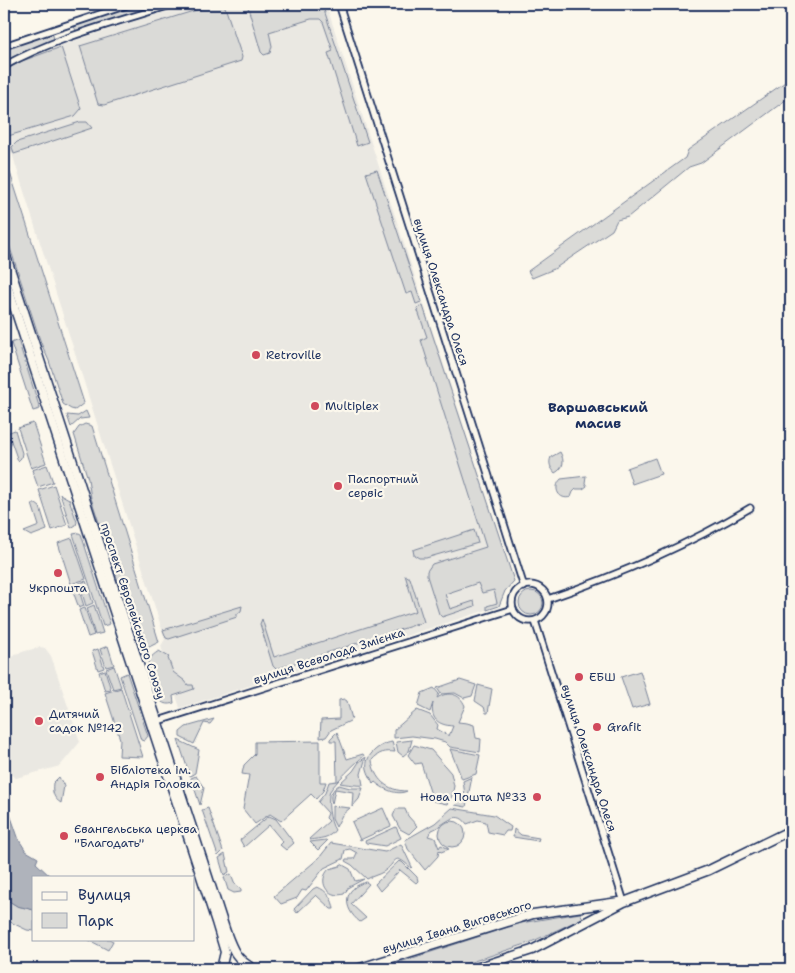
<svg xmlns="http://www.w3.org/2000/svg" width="795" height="973" font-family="'Shantell Sans',sans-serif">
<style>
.built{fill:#eae8e2}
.green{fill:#dadad7;stroke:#7a849a}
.water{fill:#afb3bb;stroke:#747e96}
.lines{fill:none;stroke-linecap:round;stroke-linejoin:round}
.street-casing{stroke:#1b2f5e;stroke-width:9}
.secondary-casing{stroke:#1b2f5e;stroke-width:11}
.street{stroke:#fbf7ec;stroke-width:5.5}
.secondary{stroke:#fbf7ec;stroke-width:8}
.poi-dot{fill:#d1495b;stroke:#fbf7ec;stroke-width:2}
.labels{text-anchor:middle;stroke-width:4.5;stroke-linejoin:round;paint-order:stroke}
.street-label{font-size:12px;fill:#1b2f5e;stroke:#fbf7ec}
.poi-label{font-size:12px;fill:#1b2f5e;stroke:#fbf7ec;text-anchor:start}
.neighbourhood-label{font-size:14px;font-weight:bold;fill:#1b2f5e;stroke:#fbf7ec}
</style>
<rect width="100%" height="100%" fill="#fbf7ec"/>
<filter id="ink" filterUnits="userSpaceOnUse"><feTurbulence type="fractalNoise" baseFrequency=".02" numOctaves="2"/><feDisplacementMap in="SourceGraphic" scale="10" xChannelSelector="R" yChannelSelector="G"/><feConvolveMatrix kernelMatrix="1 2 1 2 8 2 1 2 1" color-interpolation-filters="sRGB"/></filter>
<g filter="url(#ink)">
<!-- built -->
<g class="built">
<polygon points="188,4 326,4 514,581 505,591 499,606 180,708 161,646 165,639 4,128 4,70 22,60 73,41"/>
<polygon points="40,647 45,648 51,656 80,742 60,766 16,778 4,768 4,671 15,654"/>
</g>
<!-- green -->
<g class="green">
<polygon points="138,4 164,4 77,32 73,25"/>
<polygon points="216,4 224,4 242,57 241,61 104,105 98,104 80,46"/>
<polygon points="247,4 322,4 368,142 357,146 328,53 333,51 323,22 320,19 311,19 269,32 272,46 270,53 264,55 261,52"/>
<polygon points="52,32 54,39 4,61 4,48"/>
<polygon points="61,47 81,109 75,116 8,136 4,124 4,71 22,61"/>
<polygon points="791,78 791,96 701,163 689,167 628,217 617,220 612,230 554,269 532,278 528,271 685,158 688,150"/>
<polygon points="80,122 87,122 92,128 14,154 12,147 17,142"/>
<polygon points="4,154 84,403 75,410 71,409 63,404 49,361 41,343 4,229"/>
<polygon points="377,170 421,302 416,304 412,292 406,294 366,173"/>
<polygon points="423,306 514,581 505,591 499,606 487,610 487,606 497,603 494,590 482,593 478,583 445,594 450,609 474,601 475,606 442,617 439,614 427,576 427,571 432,564 486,547 421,340 427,337 417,308"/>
<polygon points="18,340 40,409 33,411 11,343"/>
<polygon points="86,411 89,418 80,419 71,427 67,415 78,416"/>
<polygon points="33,423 46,463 31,468 18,428"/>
<polygon points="85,424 92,426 159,642 149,647 142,655 91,498 88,479 74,434 79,427"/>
<polygon points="15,430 22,453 21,458 18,461 10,438 4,440 4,434"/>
<path d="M 560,452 C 565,461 564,468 555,473 C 551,468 548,464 551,457 Z"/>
<polygon points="655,458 661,474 632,484 627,468"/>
<polygon points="47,465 53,482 38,487 32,470"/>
<path d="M 586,476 L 585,483 L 587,486 L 583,489 L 576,489 L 573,492 L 571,497 C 559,501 552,488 561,479 Z"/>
<polygon points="54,485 67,525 52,530 39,490"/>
<polygon points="60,494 69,499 77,522 76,525 71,528"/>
<polygon points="32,504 36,504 40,507 47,530 31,536 24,532 39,526"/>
<polygon points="474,530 478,543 426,558 419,558 414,555 413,550"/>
<polygon points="79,533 81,534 110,624 103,626 73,534"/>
<polygon points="72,538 86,579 71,584 58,543"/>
<polygon points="405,575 410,578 424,622 276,669 273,666 260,624 262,619 274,657 416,611"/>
<polygon points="86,581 93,603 86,606 79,583"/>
<polygon points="77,584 84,606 79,608 71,586"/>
<circle cx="531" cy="603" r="12"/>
<polygon points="94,605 103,633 95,635 87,608"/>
<polygon points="242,606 241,611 237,614 237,617 169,639 166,638 163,630"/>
<polygon points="85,608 94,635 88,637 79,610"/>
<polygon points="108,646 114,665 106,667 100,649"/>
<polygon points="98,649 104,668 98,670 92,651"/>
<path d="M 159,651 L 169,657 L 168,658 L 173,672 L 185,681 L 188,685 L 193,685 L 194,689 L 173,696 L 174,703 C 170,704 166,705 162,702 C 157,698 147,669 148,663 C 149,658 154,654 159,651 Z"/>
<polygon points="114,666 121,687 113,689 106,669"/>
<polygon points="105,670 111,690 105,691 99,672"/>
<polygon points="640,671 650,704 632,709 621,677"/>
<polygon points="127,673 148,736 144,741 141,740 120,676"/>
<polygon points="460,680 476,685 472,696 464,698 455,693 441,694 437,688"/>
<polygon points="478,685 492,689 488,713 486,713 484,707 475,701"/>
<polygon points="121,688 143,757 119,756 120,739 105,693"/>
<path d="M 434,688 L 439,694 L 437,698 C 448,691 460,693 465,706 L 458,722 L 467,723 L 474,725 L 476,738 L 481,739 L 480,752 L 450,747 L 445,742 L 435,739 L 412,736 L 394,738 L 394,730 L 417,710 L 430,715 L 438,725 L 437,729 L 449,736 L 453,726 C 438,725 430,719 433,703 L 430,712 L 418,706 L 422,693 Z"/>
<polygon points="344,699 347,701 352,719 350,721 331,730 326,737 320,738 321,720 339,719 339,700"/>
<polygon points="214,719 210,724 204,723 194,744 180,737 180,732 186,727"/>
<path d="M 337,732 L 347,759 L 363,754 L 364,756 C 357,761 334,784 330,791 C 327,799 329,822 335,830 C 329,839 320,838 310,840 L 309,839 L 329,821 L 326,818 L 328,813 L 318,802 L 325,793 L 329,782 L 337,781 L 336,741 L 330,741 L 330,739 Z"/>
<polygon points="178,740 199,750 195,773 190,776"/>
<polygon points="412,740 409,751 403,756 398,752 396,742"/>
<polygon points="320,741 320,782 326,782 323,791 316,799 311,794 281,821 270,814 255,824 243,809 249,775 242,774 244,765 255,754 255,742"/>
<path d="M 392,742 L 395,752 C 385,751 379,752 372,760 C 374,779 387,791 407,791 C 397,796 383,789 375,782 L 373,784 C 372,779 368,774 367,769 C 364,755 380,744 392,742 Z"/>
<polygon points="414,745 431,750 451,773 454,786 452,796 447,804 433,801 421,763 415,764 408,755"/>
<polygon points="450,749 480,755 476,774 462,779"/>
<path d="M 366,757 L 361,774 L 363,785 C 361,786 344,784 340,783 L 353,771 L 359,762 Z"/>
<polygon points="196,776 204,788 200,805 191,778"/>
<path d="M 59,777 L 64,786 L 61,803 C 53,798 52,792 53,783 Z"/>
<polygon points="472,777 466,807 455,805 465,795 463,781"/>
<path d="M 339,785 L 350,788 L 363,788 L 359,799 L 352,807 L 353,792 L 335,789 L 332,804 C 329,796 332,789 339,785 Z"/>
<polygon points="332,806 350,808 342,815 336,827 332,819"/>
<polygon points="208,808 223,851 218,856 202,810"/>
<polygon points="383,808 391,826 360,840 352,822"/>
<path d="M 452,808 L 494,815 L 511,827 L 510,831 L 506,831 L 503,835 L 488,832 L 486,822 L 478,820 L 467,824 C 456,808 444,826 432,830 L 428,836 L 435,838 L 439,848 L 441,845 L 449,849 L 441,852 L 439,850 L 438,856 L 425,870 L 408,849 L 405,840 L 435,823 Z"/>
<polygon points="396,809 405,809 408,816 417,826 409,834 400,829 393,816"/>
<polygon points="269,816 276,819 294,843 286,850 280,845 283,842 269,825 244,847 240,840"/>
<circle cx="452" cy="834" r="13"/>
<polygon points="396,827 401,838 385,846 366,843 365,841"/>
<polygon points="514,829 521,835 539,838 538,841 513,837"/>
<polygon points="326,840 327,841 318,850 310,842"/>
<path d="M 331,843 L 385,852 L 401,844 L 412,867 L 411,868 C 392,850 397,864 383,872 C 378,875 372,876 367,879 L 352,865 L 345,861 L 346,859 L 354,859 L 357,853 L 350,849 L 345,850 L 343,859 L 324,868 L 306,891 L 302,890 L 297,898 L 281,904 L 274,896 L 319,858 Z"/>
<polygon points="225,854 229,872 224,875 219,858"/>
<polygon points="399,861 402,862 417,877 418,881 416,883 400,870 380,891 375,884"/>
<path d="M 341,864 L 350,869 L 355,881 L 364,879 L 349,887 L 344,894 C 327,899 317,881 329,869 L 340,866 Z"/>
<polygon points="231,874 235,884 241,889 241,892 234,893 228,890 224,877"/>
<path d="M 366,882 L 369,884 L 351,904 L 366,918 L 360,922 C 342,908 343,888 366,882 Z"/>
<path d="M 317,887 C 327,890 333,900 334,909 L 331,909 L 316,895 L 297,913 L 294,909 L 313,889 Z"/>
<polygon points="4,898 17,906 34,910 34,931 27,930 4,919"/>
<polygon points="580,913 583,918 529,943 450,969 399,969 397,963 521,923"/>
<polygon points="109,939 113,941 108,950 89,940"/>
</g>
<!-- water -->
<polygon class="water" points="4,797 19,840 26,851 38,858 36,863 51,877 34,877 34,910 17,906 4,898"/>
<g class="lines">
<defs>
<g id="street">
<polyline points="339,4 524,587"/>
<polyline points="4,46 130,4"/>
<path d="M 4,66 C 56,37 117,22 174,4"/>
<circle cx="530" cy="603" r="18"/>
<path d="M 548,599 C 619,575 686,546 750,508"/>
<polyline points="535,621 624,902"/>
<polyline points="155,722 513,609"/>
</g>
<g id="secondary">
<path d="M 4,250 L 226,932 C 233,951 236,959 254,969"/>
<polyline points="4,276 216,922 225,952 221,969"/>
<polyline points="357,969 533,914 619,902"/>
<polyline points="473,969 532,950 624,902 709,870 791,830"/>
</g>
</defs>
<!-- street casing -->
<use href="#street" class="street-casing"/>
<!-- secondary casing -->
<use href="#secondary" class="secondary-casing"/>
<!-- street -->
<use href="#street" class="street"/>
<!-- secondary -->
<use href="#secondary" class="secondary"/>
</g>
</g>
<!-- markers -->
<g class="poi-dot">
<circle cx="256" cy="355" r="5"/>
<circle cx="315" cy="406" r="5"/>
<circle cx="338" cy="486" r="5"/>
<circle cx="58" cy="573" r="5"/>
<circle cx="579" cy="677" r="5"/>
<circle cx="39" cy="721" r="5"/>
<circle cx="597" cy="727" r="5"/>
<circle cx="100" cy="777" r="5"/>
<circle cx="537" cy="797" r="5"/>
<circle cx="64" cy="836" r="5"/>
</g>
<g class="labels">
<!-- street labels -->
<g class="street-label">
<text transform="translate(441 292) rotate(72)" y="4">вулиця Олександра Олеся</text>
<text transform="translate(133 611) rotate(72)" y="4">проспект Європейського Союзу</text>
<text transform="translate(329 656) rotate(-18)" y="4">вулиця Всеволода Змієнка</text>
<text transform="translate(589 758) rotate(72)" y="4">вулиця Олександра Олеся</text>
<text transform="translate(457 927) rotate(-17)" y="4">вулиця Івана Виговського</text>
</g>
<!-- poi labels -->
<g class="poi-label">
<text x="266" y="359">Retroville</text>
<text x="325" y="410">Multiplex</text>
<text x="348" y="483">Паспортний<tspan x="348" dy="14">сервіс</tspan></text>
<text x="58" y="592" text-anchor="middle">Укрпошта</text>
<text x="589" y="681">ЕБШ</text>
<text x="49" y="718">Дитячий<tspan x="49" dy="14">садок №142</tspan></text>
<text x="607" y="731">Grafit</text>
<text x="110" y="774">Бібліотека ім.<tspan x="110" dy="14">Андрія Головка</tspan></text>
<text x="527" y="801" text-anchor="end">Нова Пошта №33</text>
<text x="74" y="833">Євангельська церква<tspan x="74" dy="14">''Благодать''</tspan></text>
</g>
<!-- neighbourhood labels -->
<g class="neighbourhood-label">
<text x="598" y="412">Варшавський<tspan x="598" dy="16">масив</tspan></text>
</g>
</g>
<!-- margin -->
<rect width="795" height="973" fill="none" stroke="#fbf7ec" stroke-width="20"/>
<rect x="10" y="10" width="775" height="953" fill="none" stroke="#1b2f5e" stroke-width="2" filter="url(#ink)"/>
<!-- legend -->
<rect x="32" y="876" width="162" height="65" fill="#fbf7ec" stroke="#a1a7b3"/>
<rect x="42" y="892" width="25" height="8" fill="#fbf7ec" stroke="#a1a7b3"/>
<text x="78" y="900" font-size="15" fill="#1b2f5e">Вулиця</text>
<rect x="42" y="913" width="25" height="15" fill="#dadad7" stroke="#a1a7b3"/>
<text x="78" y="926" font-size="15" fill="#1b2f5e">Парк</text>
</svg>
